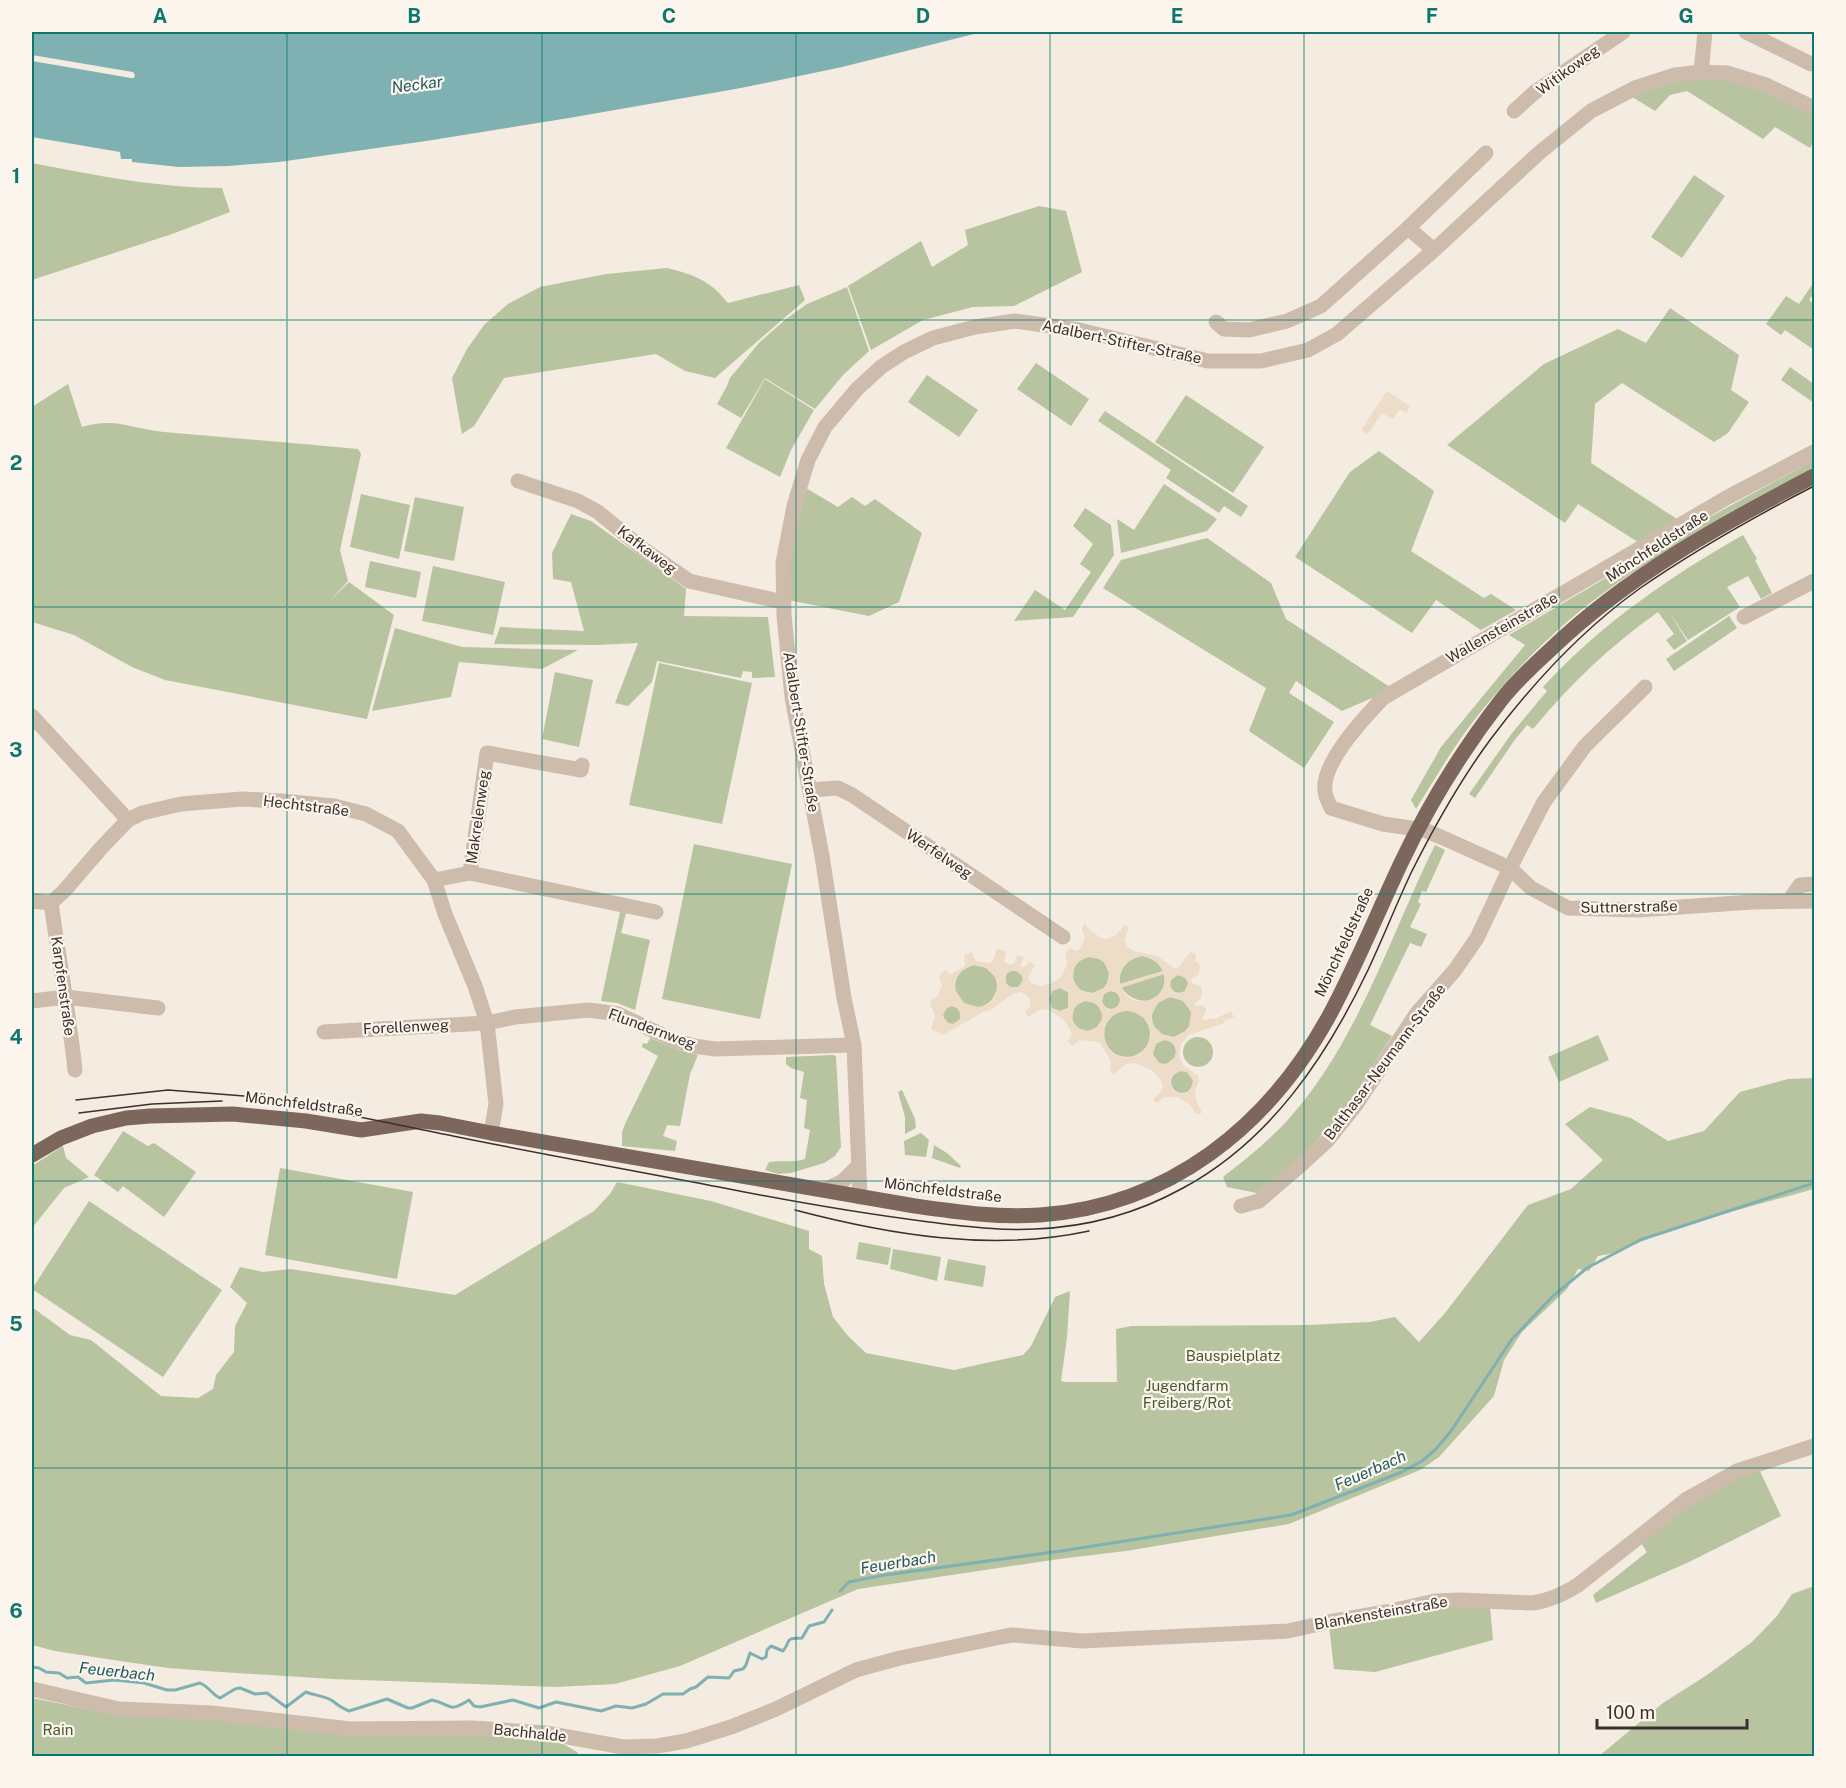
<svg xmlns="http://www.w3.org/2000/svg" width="1846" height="1788" font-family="'Public Sans',sans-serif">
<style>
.green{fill:#b8c4a0}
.plaza{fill:#ecdcc8;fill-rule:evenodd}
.water{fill:#7fb0b2}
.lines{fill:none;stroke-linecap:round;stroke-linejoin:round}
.stream{stroke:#7fb0b2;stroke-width:3}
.minor{stroke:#cdbbac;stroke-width:15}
.major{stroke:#7d675c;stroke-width:15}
.tram{stroke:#3b302b;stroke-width:1.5}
.grid{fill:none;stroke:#0f766e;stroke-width:1.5;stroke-opacity:0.55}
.labels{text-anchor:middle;stroke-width:4.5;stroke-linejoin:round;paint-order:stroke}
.street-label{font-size:15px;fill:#3b302b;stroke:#fbf5ee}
.park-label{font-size:15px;fill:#4a5a2e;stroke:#fbf5ee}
.water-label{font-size:16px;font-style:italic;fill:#1f5a5e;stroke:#fbf5ee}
.neatline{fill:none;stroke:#0f766e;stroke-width:2}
.grid-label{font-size:20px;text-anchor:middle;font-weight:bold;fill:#0f766e}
</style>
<rect width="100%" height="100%" fill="#f4ebe1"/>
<!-- green -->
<g class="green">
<polygon points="1724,78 1768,91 1814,115 1814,140 1810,148 1775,127 1763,139 1687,91 1670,95 1655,111 1629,95 1681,79"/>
<path d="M 32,163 C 94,175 158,188 222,188 L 230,212 L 172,234 L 32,280 Z"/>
<polygon points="1694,175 1725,196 1682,258 1651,237"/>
<polygon points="1039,206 1066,211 1082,272 1014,306 973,307 923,320 871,350 848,286 921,241 932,267 968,245 965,230"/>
<path d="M 667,268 C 694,275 710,280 728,303 L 799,285 L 805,300 L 715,378 L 685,371 L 656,354 L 504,378 L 474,426 L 462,434 L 452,378 L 467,349 L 484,325 L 508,304 L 540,287 L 606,274 Z"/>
<polygon points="1814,282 1814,293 1809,300 1814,304 1814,350 1785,330 1781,335 1766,324 1786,296 1799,304"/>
<polygon points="847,287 869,351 843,375 815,409 765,378 741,418 717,404 727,386 730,378 759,343 786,319 807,304"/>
<polygon points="1670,308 1739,355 1731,390 1749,402 1728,433 1714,442 1622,383 1595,404 1591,463 1680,521 1641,544 1578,504 1565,523 1447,445 1544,364 1618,329 1646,343"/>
<polygon points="1036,363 1089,399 1071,426 1017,389"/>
<polygon points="1790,367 1814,384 1814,403 1781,380"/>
<polygon points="927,375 978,410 959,437 908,402"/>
<polygon points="765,379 814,410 791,450 780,477 726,448"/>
<path d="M 68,384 L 82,427 C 116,417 131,429 164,432 C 229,438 294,443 358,449 L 361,454 L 340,550 L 348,581 L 330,601 L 349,582 L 394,615 L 367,719 L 165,680 L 132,667 L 74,635 L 32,622 L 32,407 Z"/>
<polygon points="1186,395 1264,447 1233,493 1155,442"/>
<polygon points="1105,411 1248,506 1241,517 1224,506 1219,513 1166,478 1171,470 1098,421"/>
<polygon points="1379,451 1434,491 1411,551 1484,598 1491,594 1516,610 1481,630 1436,600 1412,633 1295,557 1350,472"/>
<path d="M 1814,460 L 1814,469 C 1743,509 1668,545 1602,594 C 1557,627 1514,670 1479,714 C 1455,744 1436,777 1416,809 L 1411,800 L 1441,747 L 1525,645 L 1509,635 L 1697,524 Z"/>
<polygon points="1164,484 1217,519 1207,531 1121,553 1117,519 1134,530"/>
<polygon points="806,488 838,507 852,497 865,506 875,499 922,533 899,602 869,616 788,600 788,564"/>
<polygon points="361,494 410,505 399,559 350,547"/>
<polygon points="415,497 464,507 454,561 404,551"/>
<polygon points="1085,508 1111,525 1114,555 1073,617 1014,621 1035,590 1065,610 1091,572 1080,564 1093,544 1073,526"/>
<polygon points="571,514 591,521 686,589 684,616 768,617 775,677 752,678 752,672 743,671 741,678 657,661 652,682 628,706 615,703 638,643 597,645 494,644 500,627 584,631 571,582 553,579 552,553"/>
<path d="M 1743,535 L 1757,559 L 1755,560 L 1772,593 L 1761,599 L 1748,576 L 1727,587 L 1740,607 L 1688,640 L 1669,612 L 1687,641 L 1674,650 L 1666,640 L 1674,634 L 1658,612 C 1611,645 1570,684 1533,729 L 1527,725 L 1514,741 L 1475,798 L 1469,794 L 1512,733 L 1547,691 L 1543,687 C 1601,624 1669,577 1743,535 Z"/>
<polygon points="1207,538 1271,583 1286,619 1393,689 1342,711 1296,681 1289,693 1334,722 1304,768 1249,731 1266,688 1103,588 1121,560"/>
<polygon points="370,561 421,572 416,598 365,587"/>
<polygon points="433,566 505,582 493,635 422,621"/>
<polygon points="1729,616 1737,628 1674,671 1666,659"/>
<polygon points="395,628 462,647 578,650 542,669 459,662 451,697 372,711"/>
<polygon points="659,663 752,683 722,824 629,805"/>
<polygon points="555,672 593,680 579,747 542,739"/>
<polygon points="694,844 792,864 760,1019 662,999"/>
<path d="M 1435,845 L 1445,850 L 1426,892 L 1422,891 L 1418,902 L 1421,904 L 1410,927 L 1427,934 L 1421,947 L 1410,943 L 1370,1025 L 1392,1036 C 1369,1071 1348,1108 1319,1138 C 1300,1158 1278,1175 1257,1193 L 1227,1187 L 1223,1177 C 1245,1160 1266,1143 1285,1123 C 1357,1045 1389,938 1435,845 Z"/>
<polygon points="620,912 626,913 621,933 650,940 635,1010 617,1003 601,1001"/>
<path d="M 1142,956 C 1153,958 1158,962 1163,971 L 1120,984 C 1118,968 1128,959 1142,956 Z"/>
<circle cx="1091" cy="975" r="18"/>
<circle cx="976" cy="986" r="21"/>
<circle cx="1014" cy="979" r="9"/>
<path d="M 1164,974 C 1169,1003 1136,1010 1121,987 Z"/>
<circle cx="1179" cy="984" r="9"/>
<polygon points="1060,988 1068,992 1068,1008 1060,1011 1052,1008 1049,999 1052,991"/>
<circle cx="1111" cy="1000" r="9"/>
<circle cx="1172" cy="1017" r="20"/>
<circle cx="1087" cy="1016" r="15"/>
<circle cx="952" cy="1015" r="9"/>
<circle cx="1127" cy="1034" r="23"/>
<polygon points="1598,1035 1609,1060 1559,1082 1548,1057"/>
<circle cx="1198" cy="1052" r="15"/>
<polygon points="650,1038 676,1049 698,1055 690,1074 680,1126 667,1125 663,1136 677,1141 675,1151 622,1146 622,1132 625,1124 658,1056 642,1047 643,1043 647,1044"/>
<circle cx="1164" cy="1052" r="12"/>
<path d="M 833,1055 L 836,1056 L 841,1147 L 835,1156 L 824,1163 L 791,1173 L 778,1174 L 765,1170 L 769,1162 C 782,1160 793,1163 805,1159 L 810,1130 L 804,1128 L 807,1100 L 800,1098 L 804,1072 L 791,1068 L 786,1064 L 786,1057 Z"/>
<circle cx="1182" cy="1082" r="11"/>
<polygon points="1814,1078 1814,1189 1676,1227 1614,1253 1598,1256 1589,1271 1578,1269 1567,1289 1522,1332 1504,1360 1494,1396 1439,1457 1420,1470 1289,1524 1126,1551 1059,1559 858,1589 680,1666 615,1684 556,1687 332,1679 221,1672 168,1668 107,1659 55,1651 32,1645 32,1307 70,1335 91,1340 161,1396 198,1398 213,1389 216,1375 234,1352 235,1326 247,1303 230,1287 240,1267 263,1272 291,1269 455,1295 594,1211 610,1194 617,1182 711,1201 809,1231 809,1249 822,1256 824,1284 833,1317 848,1336 866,1353 954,1370 1023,1355 1031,1346 1055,1297 1070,1291 1067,1337 1061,1381 1065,1382 1117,1382 1116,1329 1132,1326 1307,1325 1369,1322 1395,1317 1419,1342 1445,1313 1528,1205 1571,1189 1603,1160 1565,1124 1590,1107 1631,1118 1668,1141 1704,1131 1740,1092 1788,1079"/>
<polygon points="902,1090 915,1119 916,1128 905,1134 905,1117 898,1092"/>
<polygon points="123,1131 148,1146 154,1143 196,1172 164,1217 123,1186 118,1192 94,1175"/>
<polygon points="921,1133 929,1140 926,1157 905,1155 904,1141"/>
<polygon points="934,1145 947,1153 961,1166 960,1168 932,1158"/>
<polygon points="63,1146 66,1158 89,1177 64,1188 32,1228 32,1166"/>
<polygon points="280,1168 413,1192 397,1279 265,1255"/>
<polygon points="89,1201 222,1290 163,1377 32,1289"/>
<polygon points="859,1242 891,1248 888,1265 856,1259"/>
<polygon points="893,1249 941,1257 937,1281 890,1269"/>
<polygon points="948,1259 986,1266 983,1287 944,1280"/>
<path d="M 1759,1469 L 1781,1516 L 1689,1562 L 1596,1603 L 1593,1595 L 1647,1552 L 1641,1543 C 1678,1514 1714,1485 1759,1469 Z"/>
<polygon points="1814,1586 1814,1756 1599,1756 1663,1703 1707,1675 1752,1642 1777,1616 1792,1594"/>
<polygon points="1438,1607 1490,1607 1493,1640 1375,1672 1334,1669 1329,1625"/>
<polygon points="32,1698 117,1715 553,1738 577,1752 579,1756 32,1756"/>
</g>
<!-- plaza -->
<g class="plaza">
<polygon points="1387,391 1410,406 1406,413 1400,409 1393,419 1382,413 1368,434 1361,430"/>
<path d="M 1085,924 L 1087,925 L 1086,927 L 1101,938 L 1106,939 L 1115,936 L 1125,925 L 1129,927 L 1124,941 L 1128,947 L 1133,951 L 1157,956 L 1174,968 L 1179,967 L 1191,951 L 1196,955 L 1195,961 L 1199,963 L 1200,968 L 1198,975 L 1191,978 L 1192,984 L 1201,986 L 1202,990 L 1201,998 L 1194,1004 L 1195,1006 L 1203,1005 L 1206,1008 L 1206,1011 L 1202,1018 L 1203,1020 L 1217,1018 L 1231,1011 L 1234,1017 L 1225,1020 L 1224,1023 L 1189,1035 L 1181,1044 L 1179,1056 L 1183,1065 L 1198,1076 L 1199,1080 L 1195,1091 L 1196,1100 L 1202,1113 L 1196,1114 L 1189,1104 L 1178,1097 L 1164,1097 L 1157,1103 L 1153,1099 L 1160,1093 L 1163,1086 L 1161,1080 L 1153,1071 L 1136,1063 L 1126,1064 L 1113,1075 L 1110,1070 L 1111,1061 L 1108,1056 L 1099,1042 L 1080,1040 L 1072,1046 L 1068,1041 L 1072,1033 L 1064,1020 L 1049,1010 L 1044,1009 L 1037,1011 L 1029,1017 L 1025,1012 L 1031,1006 L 1029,997 L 1020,992 L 1013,994 L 989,1011 L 985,1011 L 943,1035 L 931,1029 L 935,1016 L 930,1003 L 931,1000 L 938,996 L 942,985 L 939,977 L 945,970 L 950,975 L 965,966 L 964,955 L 972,952 L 976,961 L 990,963 L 993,960 L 997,949 L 1006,951 L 1004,961 L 1009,965 L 1014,964 L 1018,955 L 1024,958 L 1020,966 L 1024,967 L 1030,962 L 1035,965 L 1028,978 L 1032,984 L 1042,986 L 1052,983 L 1061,977 L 1068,963 L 1065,954 L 1070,948 L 1075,951 L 1080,949 L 1085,939 L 1082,928 ZM 1142,956 L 1151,958 L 1158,963 L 1163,971 L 1120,984 L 1119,978 L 1121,970 L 1126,963 L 1134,958 ZM 1088,957 L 1099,959 L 1104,962 L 1109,973 L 1107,984 L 1104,988 L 1092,993 L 1080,990 L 1073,980 L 1074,967 L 1078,962 ZM 973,965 L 986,968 L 995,977 L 997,983 L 997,990 L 991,1001 L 985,1006 L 978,1007 L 964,1003 L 956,991 L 955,984 L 957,977 L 962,971 ZM 1010,971 L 1016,971 L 1021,975 L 1023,980 L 1018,987 L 1010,987 L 1006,983 L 1006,975 ZM 1164,974 L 1165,979 L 1163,988 L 1158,995 L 1150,1000 L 1142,1002 L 1133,1000 L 1126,995 L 1121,988 ZM 1178,975 L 1185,978 L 1188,983 L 1185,991 L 1180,993 L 1174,992 L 1170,986 L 1171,980 ZM 1060,988 L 1068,992 L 1068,1008 L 1060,1011 L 1052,1008 L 1049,999 L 1052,991 ZM 1110,991 L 1116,992 L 1120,997 L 1120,1004 L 1113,1009 L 1107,1009 L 1102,1002 L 1104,994 ZM 1170,997 L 1183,1001 L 1191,1012 L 1189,1026 L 1185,1031 L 1174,1037 L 1162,1034 L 1154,1026 L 1152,1020 L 1152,1014 L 1158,1003 ZM 1085,1001 L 1094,1003 L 1098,1006 L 1102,1014 L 1102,1019 L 1097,1027 L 1088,1031 L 1078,1028 L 1072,1020 L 1074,1009 L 1077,1005 ZM 951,1006 L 957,1008 L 960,1013 L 960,1019 L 953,1024 L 948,1023 L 943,1016 L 946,1009 ZM 1122,1011 L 1131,1011 L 1138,1014 L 1145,1019 L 1149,1026 L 1151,1034 L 1149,1042 L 1145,1049 L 1139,1055 L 1132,1057 L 1125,1058 L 1111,1052 L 1104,1040 L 1105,1025 L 1109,1019 L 1115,1014 ZM 1164,1040 L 1172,1042 L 1176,1049 L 1175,1057 L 1166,1064 L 1159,1063 L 1153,1054 L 1156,1044 ZM 1180,1071 L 1187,1072 L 1193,1081 L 1190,1091 L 1182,1094 L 1175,1092 L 1170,1085 L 1171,1077 Z"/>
</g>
<!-- water -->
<polygon class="water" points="32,32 982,32 842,67 741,88 569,118 426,141 279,162 228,166 179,167 132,162 132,159 121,159 120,152 32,137 32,61 131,78 134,78 135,75 133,72 32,55"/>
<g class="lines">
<!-- stream -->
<g class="stream">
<polyline points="840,1591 849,1582 885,1575 1061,1551 1291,1515 1402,1472 1422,1461 1436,1449 1451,1431 1512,1339 1553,1296 1587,1268 1640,1240 1814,1183"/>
<path d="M 32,1667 L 39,1668 L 46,1672 L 59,1673 L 67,1678 L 78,1677 L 86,1683 L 114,1680 L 144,1683 L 167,1690 L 175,1690 L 200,1683 C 209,1687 214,1696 220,1698 L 235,1689 L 240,1688 L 255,1694 L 267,1693 L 286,1707 L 306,1692 C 313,1695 324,1696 331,1700 C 337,1704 341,1708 349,1711 L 387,1699 L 408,1708 L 412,1708 L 432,1700 C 452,1704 447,1714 469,1700 L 474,1706 L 480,1707 L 513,1700 L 539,1708 L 556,1702 L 601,1711 L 616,1706 L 632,1708 L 646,1704 L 663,1694 L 683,1694 L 690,1689 L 696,1687 L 708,1677 L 729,1678 L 734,1671 L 743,1669 L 746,1665 L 750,1653 L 762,1659 L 766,1657 L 767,1650 L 771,1646 L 783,1651 C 793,1639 782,1639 802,1638 L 809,1626 L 824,1622 L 832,1610"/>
</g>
<!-- minor -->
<g class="minor">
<polyline points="1746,32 1811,64"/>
<polyline points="1701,72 1705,32"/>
<polyline points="1514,111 1535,92 1623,32"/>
<polyline points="1408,228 1434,250"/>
<polyline points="1216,322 1224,329 1249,330 1287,321 1321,306 1408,228 1486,153"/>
<path d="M 1814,452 L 1728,497 L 1383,698 C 1365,717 1321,763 1325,791 C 1325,796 1329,803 1331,808 L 1383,824 L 1424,830 L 1441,837 L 1510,868 L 1531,888 L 1568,908 L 1637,910 L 1752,902 L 1814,901"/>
<polyline points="518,481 578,501 598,512 643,549 689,581 783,602"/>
<polyline points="1744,617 1814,581"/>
<polyline points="32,716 128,820"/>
<polyline points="810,790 838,788 852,795 1063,937"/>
<polyline points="470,873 487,753 581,770 582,765"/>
<polyline points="434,880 470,873 656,912"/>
<polyline points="32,901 51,903 64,891 102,847 128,820 142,813 181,804 242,799 281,801 334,806 366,814 398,831 434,880 445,914 475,986 487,1023 496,1104 491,1133"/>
<polyline points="1789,901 1800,885 1814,884"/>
<path d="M 51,903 C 59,959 69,1014 75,1070"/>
<polyline points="32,1001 66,997 158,1008"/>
<polyline points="324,1032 487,1023 515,1017 589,1010 618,1014 673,1040 694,1046 715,1049 854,1045"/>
<polyline points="825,1190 843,1181 858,1166"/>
<polyline points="860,1197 854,1045 844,998 822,856 792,697 784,615 783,563 794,506 808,460 825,427 857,389 881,367 904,352 933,338 975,327 1015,321 1079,330 1208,361 1261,361 1308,350 1337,334 1434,250 1539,153 1591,111 1635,88 1675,75 1701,72 1727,73 1766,85 1814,108"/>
<polyline points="1241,1206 1259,1201 1303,1163 1327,1141 1355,1106 1417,1013 1455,970 1477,938 1510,868 1544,802 1585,746 1645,687"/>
<path d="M 32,1689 L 119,1709 L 212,1713 L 350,1729 L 473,1728 L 546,1733 L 623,1747 L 657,1746 L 686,1741 L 731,1727 L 776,1709 L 856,1670 L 900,1658 L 1001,1637 L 1012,1635 L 1082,1641 L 1288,1631 L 1328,1622 L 1386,1612 L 1435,1601 L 1460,1600 L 1533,1603 C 1551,1600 1563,1594 1578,1585 L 1687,1499 L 1737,1471 L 1814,1446"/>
</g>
<!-- major -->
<path class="major" d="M 32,1155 L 61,1138 L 92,1126 L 126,1118 L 150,1116 L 233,1114 L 306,1121 L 361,1130 L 421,1121 L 440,1123 L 491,1133 L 915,1206 C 957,1212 998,1218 1040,1215 C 1169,1206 1268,1127 1329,1016 C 1356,966 1377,914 1401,863 C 1428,806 1463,749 1502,699 C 1516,681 1533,666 1550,650 C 1627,576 1720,525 1814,476"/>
<!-- tram -->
<g class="tram">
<path d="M 76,1100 L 168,1090 L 244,1096 C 314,1107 383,1122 453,1136 C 541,1154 630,1170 719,1187 C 789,1201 858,1213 929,1222 C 964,1226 1000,1231 1035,1229 C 1087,1227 1138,1213 1183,1188 C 1270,1141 1326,1058 1368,970 C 1383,938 1396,905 1411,873 C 1434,827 1459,782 1490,740 C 1532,684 1582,630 1639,589 C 1695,550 1754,517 1814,486"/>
<polyline points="79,1113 152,1104 222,1101"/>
<path d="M 795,1210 C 890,1235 992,1252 1089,1231"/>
</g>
</g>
<!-- grid -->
<path class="grid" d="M 287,32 L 287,1756M 542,32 L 542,1756M 796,32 L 796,1756M 1050,32 L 1050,1756M 1304,32 L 1304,1756M 1559,32 L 1559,1756M 32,320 L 1814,320M 32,607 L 1814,607M 32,894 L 1814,894M 32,1181 L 1814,1181M 32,1468 L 1814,1468"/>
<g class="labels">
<!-- street labels -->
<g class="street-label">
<text transform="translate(1568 70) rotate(-36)" y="5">Witikoweg</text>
<text transform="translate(1122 342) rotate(12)" y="5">Adalbert-Stifter-Straße</text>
<text transform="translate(1657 546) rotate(-33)" y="5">Mönchfeldstraße</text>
<text transform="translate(647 550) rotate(37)" y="5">Kafkaweg</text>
<text transform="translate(1502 628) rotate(-30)" y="5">Wallensteinstraße</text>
<text transform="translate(801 732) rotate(81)" y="5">Adalbert-Stifter-Straße</text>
<text transform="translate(306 806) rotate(7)" y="5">Hechtstraße</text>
<text transform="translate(478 817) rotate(-82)" y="5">Makrelenweg</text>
<text transform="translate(939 854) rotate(34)" y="5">Werfelweg</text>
<text transform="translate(1629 907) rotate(-1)" y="5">Suttnerstraße</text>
<text transform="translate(1344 942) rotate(-65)" y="5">Mönchfeldstraße</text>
<text transform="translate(63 986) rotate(82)" y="5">Karpfenstraße</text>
<text transform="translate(406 1027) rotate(-3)" y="5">Forellenweg</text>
<text transform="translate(652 1029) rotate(20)" y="5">Flundernweg</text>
<text transform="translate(1385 1062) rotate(-53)" y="5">Balthasar-Neumann-Straße</text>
<text transform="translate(304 1104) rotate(7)" y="5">Mönchfeldstraße</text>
<text transform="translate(943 1190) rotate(7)" y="5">Mönchfeldstraße</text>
<text transform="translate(1381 1613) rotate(-10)" y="5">Blankensteinstraße</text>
<text transform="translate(530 1733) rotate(6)" y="5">Bachhalde</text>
</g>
<!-- park labels -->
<g class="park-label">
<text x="1233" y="1361">Bauspielplatz</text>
<text x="1187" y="1391">Jugendfarm<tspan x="1187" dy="17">Freiberg/Rot</tspan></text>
<text x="58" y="1735">Rain</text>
</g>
<!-- water labels -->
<g class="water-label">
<text transform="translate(417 84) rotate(-7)" y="6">Neckar</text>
<text transform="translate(1370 1470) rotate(-24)" y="6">Feuerbach</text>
<text transform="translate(898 1562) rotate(-9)" y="6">Feuerbach</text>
<text transform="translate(117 1671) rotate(6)" y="6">Feuerbach</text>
</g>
</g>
<!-- border -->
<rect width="1846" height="1788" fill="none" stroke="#fbf5ee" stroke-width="66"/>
<!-- scale -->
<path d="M1597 1719v9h150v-9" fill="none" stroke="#3b302b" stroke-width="3"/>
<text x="1606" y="1719" font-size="18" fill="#3b302b" stroke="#fbf5ee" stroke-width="4.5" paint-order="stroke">100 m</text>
<rect x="33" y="33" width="1780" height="1722" class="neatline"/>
<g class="grid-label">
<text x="160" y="23">A</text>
<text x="414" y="23">B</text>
<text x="669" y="23">C</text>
<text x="923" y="23">D</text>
<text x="1177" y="23">E</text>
<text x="1432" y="23">F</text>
<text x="1686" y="23">G</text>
<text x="16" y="183">1</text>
<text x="16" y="470">2</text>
<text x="16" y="757">3</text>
<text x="16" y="1044">4</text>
<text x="16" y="1331">5</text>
<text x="16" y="1618">6</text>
</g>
</svg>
